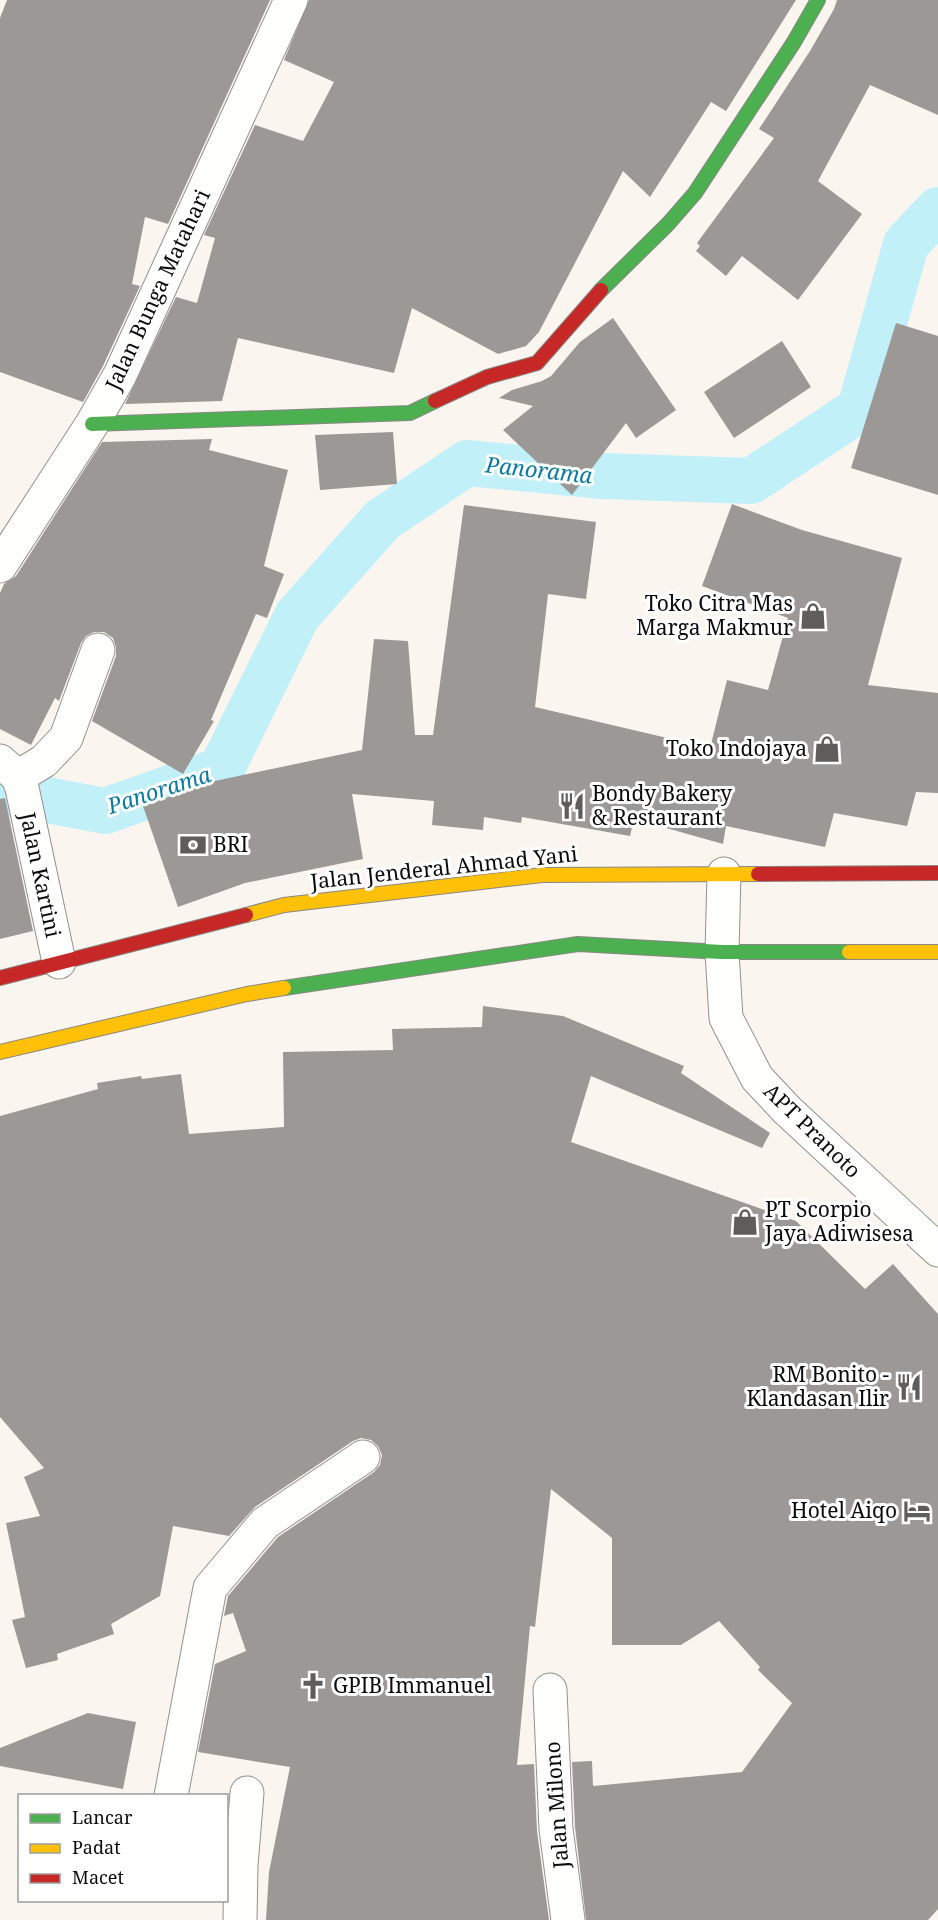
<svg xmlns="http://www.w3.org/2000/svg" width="938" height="1920" font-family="'Noto Serif',serif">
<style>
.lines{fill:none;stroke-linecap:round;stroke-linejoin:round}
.canal{stroke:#c1f0f8;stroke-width:46}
.building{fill:#9c9895}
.street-casing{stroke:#93918e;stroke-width:35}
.fast-casing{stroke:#898784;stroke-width:16}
.slow-casing{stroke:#898784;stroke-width:16}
.jam-casing{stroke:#898784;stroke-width:16}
.street{stroke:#fefefd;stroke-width:33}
.fast{stroke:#4caf50;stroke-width:14}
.slow{stroke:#ffc107;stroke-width:14}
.jam{stroke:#c62828;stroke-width:14}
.labels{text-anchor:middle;stroke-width:6;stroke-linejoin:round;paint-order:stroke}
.street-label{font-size:21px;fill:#0b0b0b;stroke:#fff}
.poi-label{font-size:21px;fill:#0b0b0b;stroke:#fff;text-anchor:end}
.water-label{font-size:22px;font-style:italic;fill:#0a7ba0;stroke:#fff}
</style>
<rect width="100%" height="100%" fill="#faf6ef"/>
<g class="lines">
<!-- canal -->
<polyline class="canal" points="0,791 105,811 221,770 297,616 382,520 467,463 602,476 751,481 860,409 906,244 938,210"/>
</g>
<!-- building -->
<g class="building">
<polygon points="7,0 270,0 168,224 145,217 132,284 140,286 103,366 83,402 0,372 0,18"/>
<polygon points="309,0 796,0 726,111 711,102 650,197 623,171 539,332 526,346 498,354 412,308 394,373 238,338 222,401 125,404 176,297 197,303 215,238 204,235 255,125 303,141 334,82 284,60"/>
<polygon points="837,0 938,0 938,115 870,85 818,181 862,214 798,300 742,256 726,276 696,251 700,246 697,243 774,138 759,129 810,51 834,9"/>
<polygon points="613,318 676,410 636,438 626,423 572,495 503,430 533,406 499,398 512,390 542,381 551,376 580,342"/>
<polygon points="896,323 938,336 938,495 851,468"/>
<polygon points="782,341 811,387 734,438 704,392"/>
<polygon points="393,432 397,484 320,490 315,435"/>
<polygon points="212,439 209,450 288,470 264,566 284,574 267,618 256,614 211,720 214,721 183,774 92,721 116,656 116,647 113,638 104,632 94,632 86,636 81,643 59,701 55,698 31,745 0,729 0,593 4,584 16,576 102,442"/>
<polygon points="732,504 802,530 902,558 868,685 938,693 938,793 916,792 907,826 834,813 825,847 726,826 723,844 634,819 630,836 522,817 521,823 484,817 483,830 432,825 434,801 352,794 363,859 245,883 178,907 143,806 210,782 362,750 374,639 408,641 415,735 433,735 464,505 596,522 586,599 548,594 535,707 710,748 727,680 768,690 788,618 702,586"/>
<polygon points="5,798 33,931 0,939 0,799"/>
<polygon points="483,1006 563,1016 684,1066 681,1073 770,1133 762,1148 591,1076 571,1142 796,1221 865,1289 893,1264 938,1314 938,1909 928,1920 586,1920 575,1827 572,1762 592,1761 593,1786 742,1772 792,1703 758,1670 760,1667 719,1621 681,1645 612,1645 612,1538 551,1489 535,1627 530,1626 517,1765 534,1764 537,1831 549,1920 266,1920 269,1872 290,1767 198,1752 215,1664 246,1651 233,1613 224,1616 228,1596 278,1537 374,1472 380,1465 382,1455 378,1446 371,1440 361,1438 353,1441 255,1507 229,1536 173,1526 160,1596 111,1624 114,1634 57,1654 58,1660 26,1668 12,1620 25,1617 6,1523 40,1516 24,1477 44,1468 0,1417 0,1116 98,1089 97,1083 141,1076 142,1079 181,1074 189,1134 284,1127 283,1052 393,1050 392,1029 482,1027"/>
<polygon points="88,1713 136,1722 123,1789 0,1766 0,1748"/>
</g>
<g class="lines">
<defs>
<g id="street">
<polyline points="0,566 92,424 120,375 291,0"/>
<polyline points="0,761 18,777 22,788 59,962"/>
<polyline points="18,777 44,761 66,738 98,650"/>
<polyline points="724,874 722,952 726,1018 757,1078 787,1110 938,1250"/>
<polyline points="550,1690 556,1829 568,1920"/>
<polyline points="171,1796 210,1588 265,1523 363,1457"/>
<polyline points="240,1920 241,1865 247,1793"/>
</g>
<g id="fast">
<polyline points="601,290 668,224 695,193 794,42 818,0"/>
<polyline points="92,424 410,413 435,401"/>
<polyline points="284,988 578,944 722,952 849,952"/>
</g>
<g id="slow">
<polyline points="246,915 284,905 542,875 758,874"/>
<polyline points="849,952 938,952"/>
<polyline points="0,1052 247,994 284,988"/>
</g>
<g id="jam">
<polyline points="435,401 487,377 537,363 601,290"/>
<polyline points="758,874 938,873"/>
<polyline points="0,978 246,915"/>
</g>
</defs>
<!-- street casing -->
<use href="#street" class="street-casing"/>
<!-- fast casing -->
<use href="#fast" class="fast-casing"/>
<!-- slow casing -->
<use href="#slow" class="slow-casing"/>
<!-- jam casing -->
<use href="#jam" class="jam-casing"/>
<!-- street -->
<use href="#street" class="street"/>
<!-- fast -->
<use href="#fast" class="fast"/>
<!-- slow -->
<use href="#slow" class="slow"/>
<!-- jam -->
<use href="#jam" class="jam"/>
</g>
<!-- icons -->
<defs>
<symbol id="shop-bare" viewBox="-9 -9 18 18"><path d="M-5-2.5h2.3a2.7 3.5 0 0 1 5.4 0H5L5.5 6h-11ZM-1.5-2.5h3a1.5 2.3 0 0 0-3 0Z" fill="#5f5d5b" stroke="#fff" stroke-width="2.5" paint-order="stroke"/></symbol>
<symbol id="restaurant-bare" viewBox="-9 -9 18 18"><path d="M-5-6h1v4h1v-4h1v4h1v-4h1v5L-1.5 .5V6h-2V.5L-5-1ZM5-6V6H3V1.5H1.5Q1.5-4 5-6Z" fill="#5f5d5b" stroke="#fff" stroke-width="2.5" paint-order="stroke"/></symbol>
<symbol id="bank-bare" viewBox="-9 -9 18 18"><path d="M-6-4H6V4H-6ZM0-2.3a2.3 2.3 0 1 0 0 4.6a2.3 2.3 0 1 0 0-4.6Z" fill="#5f5d5b" stroke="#fff" stroke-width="2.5" paint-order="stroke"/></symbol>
<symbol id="hotel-bare" viewBox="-9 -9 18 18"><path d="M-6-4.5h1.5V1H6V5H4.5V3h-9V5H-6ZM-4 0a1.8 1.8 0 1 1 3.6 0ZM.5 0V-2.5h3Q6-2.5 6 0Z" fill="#5f5d5b" stroke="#fff" stroke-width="2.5" paint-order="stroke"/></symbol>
<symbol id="church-bare" viewBox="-9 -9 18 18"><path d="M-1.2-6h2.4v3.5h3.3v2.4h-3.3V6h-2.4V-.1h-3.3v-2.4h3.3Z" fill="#5f5d5b" stroke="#fff" stroke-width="2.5" paint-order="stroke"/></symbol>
</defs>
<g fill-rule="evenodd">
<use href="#shop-bare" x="794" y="597" width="38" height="38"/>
<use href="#shop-bare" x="808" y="730" width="38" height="38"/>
<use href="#restaurant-bare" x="553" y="787" width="38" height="38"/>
<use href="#bank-bare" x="174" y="826" width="38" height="38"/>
<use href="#shop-bare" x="726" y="1203" width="38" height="38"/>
<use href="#restaurant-bare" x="890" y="1368" width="38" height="38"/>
<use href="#hotel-bare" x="898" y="1492" width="38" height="38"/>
<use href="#church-bare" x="294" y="1667" width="38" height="38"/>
</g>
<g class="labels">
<!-- street labels -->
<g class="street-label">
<text transform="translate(158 290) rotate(-65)" y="7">Jalan Bunga Matahari</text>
<text transform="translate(444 868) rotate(-6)" y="7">Jalan Jenderal Ahmad Yani</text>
<text transform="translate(40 875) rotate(78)" y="7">Jalan Kartini</text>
<text transform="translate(812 1131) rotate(44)" y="7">APT Pranoto</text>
<text transform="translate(557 1805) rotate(-94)" y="7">Jalan Milono</text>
</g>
<!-- poi labels -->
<g class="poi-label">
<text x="793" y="611">Toko Citra Mas<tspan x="793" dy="24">Marga Makmur</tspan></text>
<text x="807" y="756">Toko Indojaya</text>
<text x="592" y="801" text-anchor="start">Bondy Bakery<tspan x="592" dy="24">&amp; Restaurant</tspan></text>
<text x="213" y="852" text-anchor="start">BRI</text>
<text x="765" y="1217" text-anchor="start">PT Scorpio<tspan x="765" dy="24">Jaya Adiwisesa</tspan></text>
<text x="889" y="1382">RM Bonito -<tspan x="889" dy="24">Klandasan Ilir</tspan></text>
<text x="897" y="1518">Hotel Aiqo</text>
<text x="333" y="1693" text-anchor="start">GPIB Immanuel</text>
</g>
<!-- water labels -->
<g class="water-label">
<text transform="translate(539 470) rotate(6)" y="8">Panorama</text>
<text transform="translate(159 790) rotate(-18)" y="8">Panorama</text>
</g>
</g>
<!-- legend -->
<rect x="18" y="1794" width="210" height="108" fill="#ffffff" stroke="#9d9d9d" stroke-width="1.5"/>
<rect x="30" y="1814" width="30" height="9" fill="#4caf50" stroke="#9d9d9d" stroke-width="1.5"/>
<text x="72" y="1824" font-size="18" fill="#0b0b0b">Lancar</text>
<rect x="30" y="1844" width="30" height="9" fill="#ffc107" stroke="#9d9d9d" stroke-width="1.5"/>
<text x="72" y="1854" font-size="18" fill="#0b0b0b">Padat</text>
<rect x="30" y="1874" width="30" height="9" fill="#c62828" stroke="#9d9d9d" stroke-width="1.5"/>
<text x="72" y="1884" font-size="18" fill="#0b0b0b">Macet</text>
</svg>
